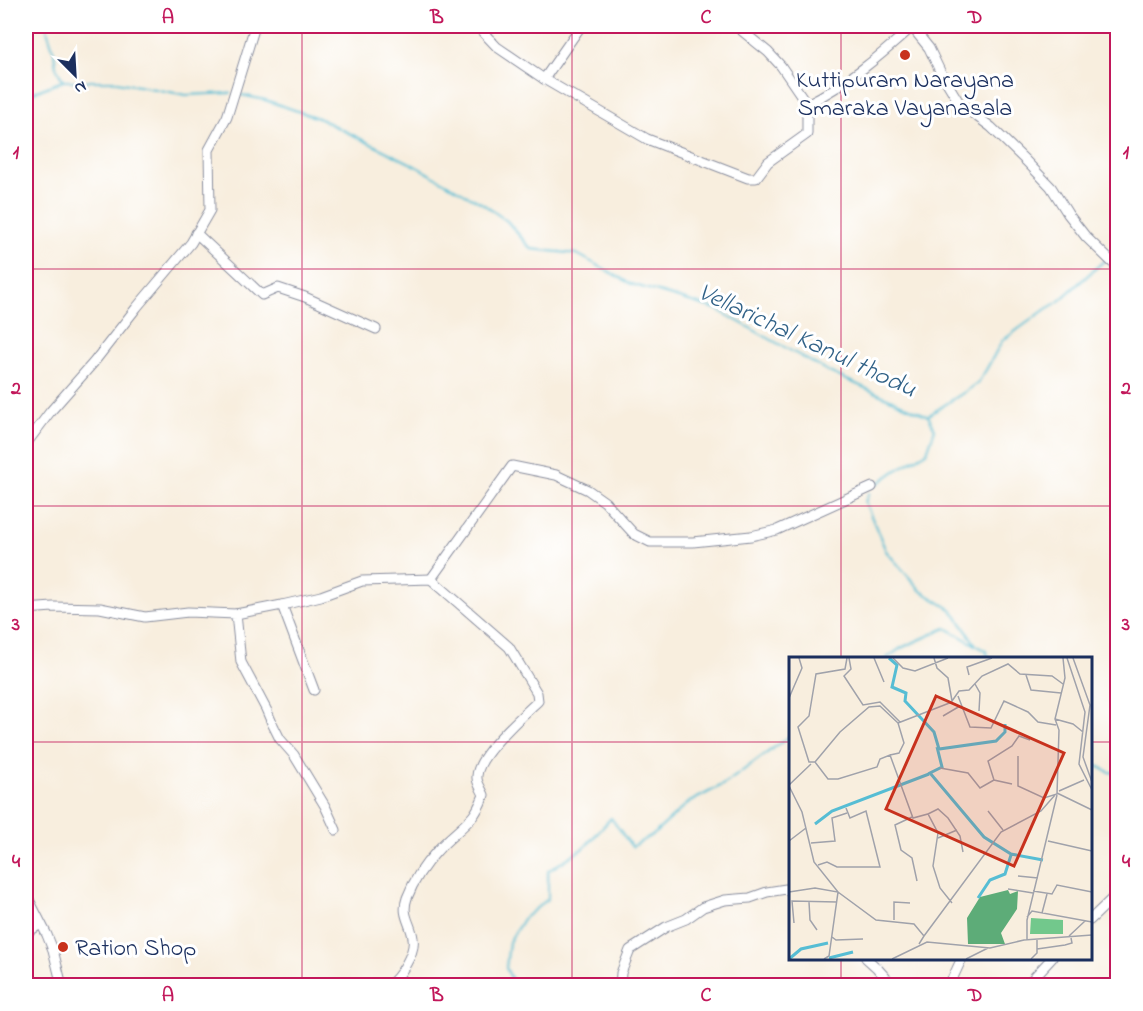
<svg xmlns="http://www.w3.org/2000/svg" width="1143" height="1011" font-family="'Indie Flower',sans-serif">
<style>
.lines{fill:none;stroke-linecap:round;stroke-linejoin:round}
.stream{stroke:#56bdd4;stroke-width:2}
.minor-casing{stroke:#8a8e9e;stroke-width:11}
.minor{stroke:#fff;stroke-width:9}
.grid{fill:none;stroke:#c2185b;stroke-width:1.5;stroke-opacity:0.55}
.poi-dot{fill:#c8321e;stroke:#fff;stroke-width:2}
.labels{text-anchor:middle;stroke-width:6;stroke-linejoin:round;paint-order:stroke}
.poi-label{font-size:24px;fill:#1b2f5e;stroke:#fff}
.water-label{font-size:26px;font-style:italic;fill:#306187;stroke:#fff}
.inset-river{fill:none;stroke:#56bdd4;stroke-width:3}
.inset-road{fill:none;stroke:#a0a2ab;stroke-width:1.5}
.view{fill:#c8321e;fill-opacity:0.15;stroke:#c8321e;stroke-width:3}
.inset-edge{fill:none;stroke:#1b2f5e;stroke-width:3}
.neatline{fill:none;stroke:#c2185b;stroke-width:2}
.grid-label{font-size:20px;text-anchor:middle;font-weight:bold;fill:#c2185b}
</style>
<rect width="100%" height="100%" fill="#fff"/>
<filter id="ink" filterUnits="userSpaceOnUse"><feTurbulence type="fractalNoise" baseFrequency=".0167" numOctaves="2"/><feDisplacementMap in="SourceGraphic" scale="12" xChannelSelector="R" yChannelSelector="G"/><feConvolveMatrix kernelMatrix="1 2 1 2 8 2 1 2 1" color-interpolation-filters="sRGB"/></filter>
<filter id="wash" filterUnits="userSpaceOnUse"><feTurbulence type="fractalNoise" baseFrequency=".008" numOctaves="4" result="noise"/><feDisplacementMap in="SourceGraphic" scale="24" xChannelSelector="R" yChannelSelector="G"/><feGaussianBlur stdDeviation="1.35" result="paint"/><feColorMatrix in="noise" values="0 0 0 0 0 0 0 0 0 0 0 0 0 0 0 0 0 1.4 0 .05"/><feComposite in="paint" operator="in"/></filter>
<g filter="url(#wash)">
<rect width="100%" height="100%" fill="#f8eede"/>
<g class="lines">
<!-- stream -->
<g class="stream">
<polyline points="48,26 47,30 54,52 56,67 63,81"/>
<polyline points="237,94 265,100 318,118 410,163 483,204 507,221 531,249 577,254 631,284 716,309 829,372 928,416 935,429 927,452 895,471 874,486"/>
<polyline points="26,95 63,81 112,81 186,95 231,93"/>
<polyline points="1111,255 1118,249"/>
<polyline points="929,415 977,384 986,370 1002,341 1046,309 1058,302 1106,259"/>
<polyline points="869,493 865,502 886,551 921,591 952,610 976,645"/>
<polyline points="887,658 901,648 946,628 986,651 989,658"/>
<polyline points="1090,762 1109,772 1118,773"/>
<polyline points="515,986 506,968 509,942 523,919 548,899 548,871 585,847 611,818 632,847 655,833 688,803 726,783 790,736"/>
</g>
</g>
</g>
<g filter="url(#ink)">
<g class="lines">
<defs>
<g id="minor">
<polyline points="477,26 497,47 544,79 647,139 748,178 756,178 768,162 807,134 807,104"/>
<path d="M 736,26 L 768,52 L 781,66 L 807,104 C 847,84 879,57 912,27 L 929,48 L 940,71 L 960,104 L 991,127 L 1026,161 L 1051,187 L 1068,214 L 1086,237 L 1118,268"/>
<polyline points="544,79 581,26"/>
<polyline points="196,233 262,295 278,288 305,297 376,329"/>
<polyline points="26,444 50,412 94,362 137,307 191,243 210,210 209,150 227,117 255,26"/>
<polyline points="431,579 512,466 556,475 588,490 605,502 634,534 650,542 693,542 751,536 777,530 872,487"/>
<path d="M 282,605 L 321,596 L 362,581 L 431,579 L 509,647 L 537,693 L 538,701 C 523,715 475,757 477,778 C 477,783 482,790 484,795 C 481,802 478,810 473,816 C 462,829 448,838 437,851 C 425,864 413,882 407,898 C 401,915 411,923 413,938 C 416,953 399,978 388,986"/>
<polyline points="26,609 53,607 100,608 145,617 188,612 236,614 241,662 266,709 272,723 280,739 294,755 325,806 336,830"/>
<polyline points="236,614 282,605 314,690"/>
<polyline points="26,894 47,935 53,950 62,986"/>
<polyline points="1090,920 1118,893"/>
<polyline points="26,933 41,924"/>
<polyline points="866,958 877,968 893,986"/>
<polyline points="620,986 621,973 630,950 666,927 686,919 703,907 725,900 750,898 767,892 786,889 790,892"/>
<polyline points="949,986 962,958"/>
<polyline points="1026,986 1052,958"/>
</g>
</defs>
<!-- minor casing -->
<use href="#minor" class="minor-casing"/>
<!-- minor -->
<use href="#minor" class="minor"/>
</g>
</g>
<!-- grid -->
<path class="grid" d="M 302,26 L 302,986M 572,26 L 572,986M 841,26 L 841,658M 26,269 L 1118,269M 26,506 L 1118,506M 26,742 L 790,742M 1090,742 L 1118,742M 841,958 L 841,986"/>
<!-- markers -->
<g class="poi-dot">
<circle cx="905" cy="55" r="6"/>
<circle cx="63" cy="947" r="6"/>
</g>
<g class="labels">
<!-- poi labels -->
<g class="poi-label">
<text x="905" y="87">Kuttipuram Narayana<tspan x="905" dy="28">Smaraka Vayanasala</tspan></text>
<text x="75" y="955" text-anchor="start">Ration Shop</text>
</g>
<!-- water labels -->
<g class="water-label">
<text transform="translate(808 339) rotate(25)" y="9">Vellarichal Kanul thodu</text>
</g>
</g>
<!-- overview -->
<g transform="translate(789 657)">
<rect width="303" height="303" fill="#f8eede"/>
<path d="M 242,261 L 274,263 L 274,277 L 241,277 Z" fill="#72c88c"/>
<path d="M 219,233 L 221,237 L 229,234 L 228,252 L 212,276 L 216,287 L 179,287 L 178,261 L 191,240 Z" fill="#5dac78"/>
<path class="inset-river" d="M 100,1 L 108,8 L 103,30 L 117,36 L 116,44 L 145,75 L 150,92 L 207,84 L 216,75 L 216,67M 148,90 L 153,110 L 141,116 L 195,180 L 222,197 L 254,203M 26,167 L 43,154 L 140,117M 189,241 L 201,223 L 216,217 L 222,198M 40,301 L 64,295M 0,302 L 12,292 L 39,286"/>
<path class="inset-road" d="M 58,1 L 56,12 L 27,17 L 20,59 L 9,70 L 20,105 L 26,105 L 39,122 L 49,122 L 88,110 L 91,102 L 101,98 L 124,161 L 139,157 L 149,176 L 144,209 L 151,231 L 163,246M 60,1 L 62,12 L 55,19 L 74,48 L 91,45 L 111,65M 85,1 L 95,25M 104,1 L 114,11 L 126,14 L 159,1M 145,1 L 148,11 L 159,21 L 163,44 L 170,34 L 180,33 L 193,19 L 219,7 L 231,17 L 263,19 L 274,27M 278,1 L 296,55 L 290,107 L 303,133M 284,1 L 301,48 L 294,100 L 303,125M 180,18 L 178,10 L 203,1M 237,18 L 242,33 L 272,36M 186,27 L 191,36 L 190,54M 169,39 L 181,70 L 202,71 L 215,44 L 239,55 L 249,65 L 267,68M 0,41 L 13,11 L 10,1M 154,59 L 171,49M 266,62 L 284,67 L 294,75M 101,98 L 110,96 L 115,86 L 109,66 L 163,45M 229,99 L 229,129 L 255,141 L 268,137 L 270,73 L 266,62 L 276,21 L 274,1M 26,105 L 51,75 L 80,50 L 91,49 L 109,66M 151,111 L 179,116 L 191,131 L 205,123M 223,127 L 205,123 L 199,104 L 223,89 L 230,79 L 241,83M 0,128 L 22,107M 0,129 L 13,155 L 25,205 L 49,235 L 87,263 L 125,267 L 135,279 L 130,287M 270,134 L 295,123M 268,136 L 303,153M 199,154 L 214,173M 139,157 L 149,152 L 159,161 L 171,179 L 174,195M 123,160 L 106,168 L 112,193 L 123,201 L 128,224M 149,181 L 168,173M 0,184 L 17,171M 259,184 L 303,194M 22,186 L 46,184 L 43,161 L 58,156M 29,208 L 38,205 L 48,210 L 91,210 L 77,154 L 61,161 L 57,151M 229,219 L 249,221M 219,232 L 244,236M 244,234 L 263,237 L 268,228 L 303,235M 0,235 L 26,231 L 49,235 L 40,299 L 35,302M 20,245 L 21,263 L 28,273M 253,256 L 258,237M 238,260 L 243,254 L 303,265M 105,263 L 105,245 L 121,246M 5,266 L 3,244 L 48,245M 135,279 L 212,175 L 252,154 L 266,138M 280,279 L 296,264M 43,280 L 47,283 L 74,282M 238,283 L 238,263 L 268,138M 248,292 L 276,288 L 283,286 L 282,281M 103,302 L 138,285 L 201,291 L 235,283 L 303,278M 177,302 L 199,291M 242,302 L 248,296 L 248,283"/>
<path class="view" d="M 147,39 L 275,96 L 225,209 L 97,152 Z"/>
<rect width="303" height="303" class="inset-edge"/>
</g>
<!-- margin -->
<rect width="1143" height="1011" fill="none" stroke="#fff" stroke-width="66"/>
<!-- north arrow -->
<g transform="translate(75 75) rotate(156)" stroke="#ffffff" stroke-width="4.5" paint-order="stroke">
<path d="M0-4.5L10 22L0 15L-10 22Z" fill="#1b2f5e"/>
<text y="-9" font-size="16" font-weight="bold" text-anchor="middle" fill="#1b2f5e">N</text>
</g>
<rect x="33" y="33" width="1077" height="945" class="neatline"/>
<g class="grid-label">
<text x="168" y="23">A</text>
<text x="437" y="23">B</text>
<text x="706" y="23">C</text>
<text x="975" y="23">D</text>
<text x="16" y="158">1</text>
<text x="1126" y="158">1</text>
<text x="16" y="394">2</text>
<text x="1126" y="394">2</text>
<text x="16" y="630">3</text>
<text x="1126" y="630">3</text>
<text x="16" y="867">4</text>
<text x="1126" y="867">4</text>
<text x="168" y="1001">A</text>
<text x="437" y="1001">B</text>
<text x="706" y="1001">C</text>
<text x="975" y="1001">D</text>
</g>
</svg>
